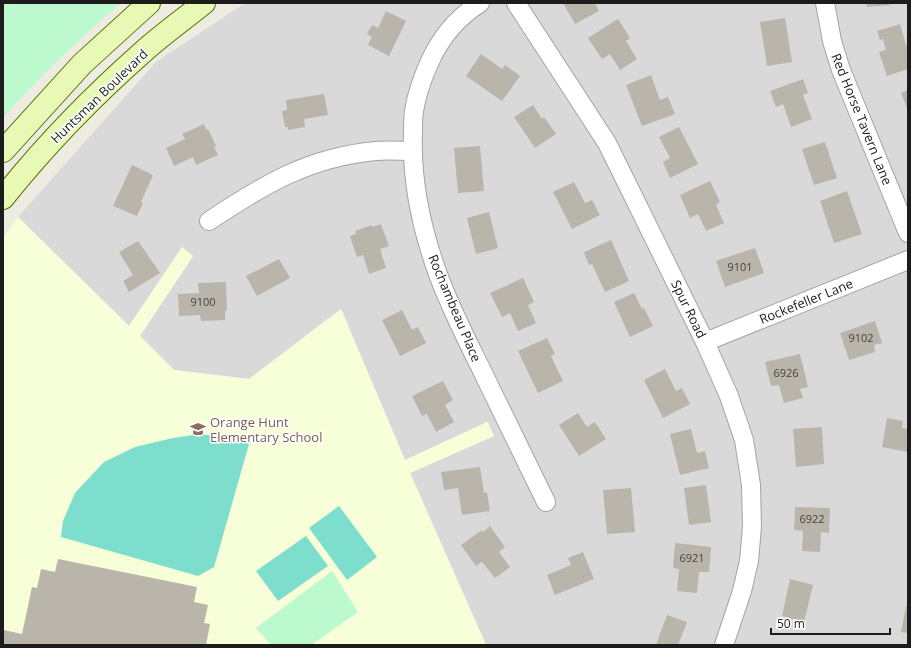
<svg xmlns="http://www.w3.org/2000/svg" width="911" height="648" font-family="'Open Sans',sans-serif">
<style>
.residential{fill:#dad9d9}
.education{fill:#f7ffd9}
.park{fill:#bdf9cf}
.pitch{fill:#7edecd}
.building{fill:#bab5ab}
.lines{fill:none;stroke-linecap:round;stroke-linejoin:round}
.street-casing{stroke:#a3a3a3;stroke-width:20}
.secondary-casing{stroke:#4f7204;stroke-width:24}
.street{stroke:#fff;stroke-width:18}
.secondary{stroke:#e7f9b4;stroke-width:22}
.labels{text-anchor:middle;stroke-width:3;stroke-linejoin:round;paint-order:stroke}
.number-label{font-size:11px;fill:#444240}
.street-label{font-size:13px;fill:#1c1c1c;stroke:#fff}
.education-label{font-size:13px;fill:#785e54;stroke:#fff;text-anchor:start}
</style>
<rect width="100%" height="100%" fill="#eeece1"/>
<!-- residential -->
<polygon class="residential" points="245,3 908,3 908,645 486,645 410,473 494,436 488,422 405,460 341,309 249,379 174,370 140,336 193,256 182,248 129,326 18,217 156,62"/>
<!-- education -->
<polygon class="education" points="18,217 129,326 182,247 193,256 140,336 174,370 249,379 341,309 405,460 487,422 494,436 410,473 486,645 3,645 3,238"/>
<!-- park -->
<g class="park">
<path d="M 3,3 L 121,3 C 79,39 39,77 3,118 Z"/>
<polygon points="332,571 358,612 311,645 271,645 256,628"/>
</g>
<!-- pitch -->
<g class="pitch">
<polygon points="200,434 223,437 249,444 214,567 198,576 61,537 63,521 75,493 104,462 135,447 173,438"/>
<polygon points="339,506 377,557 347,580 309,528"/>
<polygon points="306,536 328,566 278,601 256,571"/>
</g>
<!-- building -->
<g class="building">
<polygon points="563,3 595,3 599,11 575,24"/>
<polygon points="866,3 891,3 891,5 867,7"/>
<polygon points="386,11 406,21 389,56 368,45 372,37 367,34 372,25 378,28"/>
<polygon points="785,18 792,62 767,66 760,22"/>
<polygon points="618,19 630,38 626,41 637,59 620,70 610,54 602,59 588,38"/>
<polygon points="900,24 906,45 908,44 908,69 887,76 879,52 886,50 883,39 880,40 877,31"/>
<polygon points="481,54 502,69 505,65 520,76 502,101 466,76"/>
<polygon points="651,75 660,100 668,97 675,114 642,126 626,85"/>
<polygon points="803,79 808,93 803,95 812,119 791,127 783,104 776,107 770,91"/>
<polygon points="908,90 908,111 901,93"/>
<polygon points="324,94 328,115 304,119 305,127 288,130 288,127 285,127 282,111 287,110 286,100"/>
<polygon points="533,105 542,119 544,117 556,134 535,148 514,117"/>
<polygon points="204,124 206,130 208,129 216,146 214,147 218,155 196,165 193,157 174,166 166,148 185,139 182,134"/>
<polygon points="679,127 698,164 670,178 663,162 670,158 659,137"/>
<polygon points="825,142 837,178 814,185 802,149"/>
<polygon points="480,146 484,191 458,193 454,148"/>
<polygon points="132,165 153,175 141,202 143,203 137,216 113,206"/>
<polygon points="710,181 720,202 716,205 724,223 706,231 698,214 690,218 680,195"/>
<polygon points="574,182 585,203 592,200 600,215 572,229 553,192"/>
<polygon points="847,191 862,234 834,243 820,201"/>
<polygon points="489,212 498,248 476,254 467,218"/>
<polygon points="381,224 389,246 380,249 386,268 369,274 363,255 357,257 350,236 356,234 355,231 372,225 373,227"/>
<polygon points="611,240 629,281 605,292 592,264 589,265 584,252"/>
<polygon points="138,241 160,273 129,292 123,281 133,275 119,252"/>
<polygon points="755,248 764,273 725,287 716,261"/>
<polygon points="279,259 290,278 257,296 246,276"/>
<polygon points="523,278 534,302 528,305 536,323 518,331 510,313 502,317 490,293"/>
<polygon points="226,282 227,310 225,311 225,320 201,321 200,315 179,316 178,294 199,293 198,283"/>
<polygon points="634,293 642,309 644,308 653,326 630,337 614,302"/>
<polygon points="402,310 412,330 418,327 426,343 400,356 382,320"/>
<polygon points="875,321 882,343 874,345 875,352 849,360 840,333"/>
<polygon points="547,338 555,354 551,356 563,381 538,393 518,351"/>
<polygon points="800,354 808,387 800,389 803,398 784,403 779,385 771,386 765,362"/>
<polygon points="665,369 676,391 682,388 690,404 663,418 644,380"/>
<polygon points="443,381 453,400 445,405 454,422 436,432 427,414 422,416 412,396"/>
<polygon points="578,413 587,427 595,422 606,439 579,456 559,425"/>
<polygon points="887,418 903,421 902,428 908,429 908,452 882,447"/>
<polygon points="822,427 824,464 796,467 793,429"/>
<polygon points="691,429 697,453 705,451 709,468 680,475 670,434"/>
<polygon points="480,467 484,493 487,492 490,511 462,515 458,488 444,490 441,472"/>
<polygon points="706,485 711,522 689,525 684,488"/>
<polygon points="631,488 635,532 607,534 603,490"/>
<polygon points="795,507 830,508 829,533 821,532 820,552 802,551 803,531 794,530"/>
<polygon points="490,526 505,547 499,552 510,567 495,578 482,562 476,566 461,545 482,530 483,532"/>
<polygon points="675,543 711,547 709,572 699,572 697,593 677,591 679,569 673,568"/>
<polygon points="583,552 594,579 555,595 547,575 571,565 568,558"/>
<polygon points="58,559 197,587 194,602 208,605 204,623 210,624 206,645 3,645 4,630 22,634 32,587 37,588 41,569 55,572"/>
<polygon points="790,579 813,585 804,622 782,616"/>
<polygon points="906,606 908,607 908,633 901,632"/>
<polygon points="667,615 687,622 678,645 656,645"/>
</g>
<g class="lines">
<defs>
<g id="street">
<path d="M 480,3 C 458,17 442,36 431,59 C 423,76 417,92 414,111 C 413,118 413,125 413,132 C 411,181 422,231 439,277 C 452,312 470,346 486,379 C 506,420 526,461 546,502"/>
<polyline points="516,3 607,143 705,342 729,396 744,440 751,485 752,527 749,561 742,591 724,645"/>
<polyline points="825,3 832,41 841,70 908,233"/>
<path d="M 209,221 C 263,185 309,157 376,151 C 388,150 400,151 412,151"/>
<polyline points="705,342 908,260"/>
</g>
<g id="secondary">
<polyline points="3,151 82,64 149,3"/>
<path d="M 3,198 C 46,144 93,96 144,51 C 163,34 184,19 204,3"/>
</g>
</defs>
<!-- street casing -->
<use href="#street" class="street-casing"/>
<!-- secondary casing -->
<use href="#secondary" class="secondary-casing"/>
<!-- street -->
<use href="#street" class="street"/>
<!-- secondary -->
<use href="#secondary" class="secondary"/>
</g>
<!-- icons -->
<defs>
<symbol id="school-bare" viewBox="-9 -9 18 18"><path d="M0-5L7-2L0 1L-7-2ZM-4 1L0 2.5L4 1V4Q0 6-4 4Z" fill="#8d6e63" stroke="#fff" stroke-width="2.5" paint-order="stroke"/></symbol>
</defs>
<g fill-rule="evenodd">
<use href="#school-bare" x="187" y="418" width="22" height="22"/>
</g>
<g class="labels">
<!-- number labels -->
<g class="number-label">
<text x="740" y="271">9101</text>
<text x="203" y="306">9100</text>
<text x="861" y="342">9102</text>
<text x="786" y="377">6926</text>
<text x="812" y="523">6922</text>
<text x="692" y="562">6921</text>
</g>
<!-- street labels -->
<g class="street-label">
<text transform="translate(99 96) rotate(-44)" y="5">Huntsman Boulevard</text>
<text transform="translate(862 119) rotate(68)" y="5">Red Horse Tavern Lane</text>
<text transform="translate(806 301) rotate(-22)" y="5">Rockefeller Lane</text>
<text transform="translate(455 308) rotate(67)" y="5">Rochambeau Place</text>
<text transform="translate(689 309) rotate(64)" y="5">Spur Road</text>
</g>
<!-- education labels -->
<g class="education-label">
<text x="210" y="427">Orange Hunt<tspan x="210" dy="15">Elementary School</tspan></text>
</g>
</g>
<!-- border -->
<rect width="911" height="648" fill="none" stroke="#1c1c1c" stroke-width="8"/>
<!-- scale -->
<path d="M771 628v6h119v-6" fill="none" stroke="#1c1c1c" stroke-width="2"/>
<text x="777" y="628" font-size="12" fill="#1c1c1c" stroke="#ffffff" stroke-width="3" paint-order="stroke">50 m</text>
</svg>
